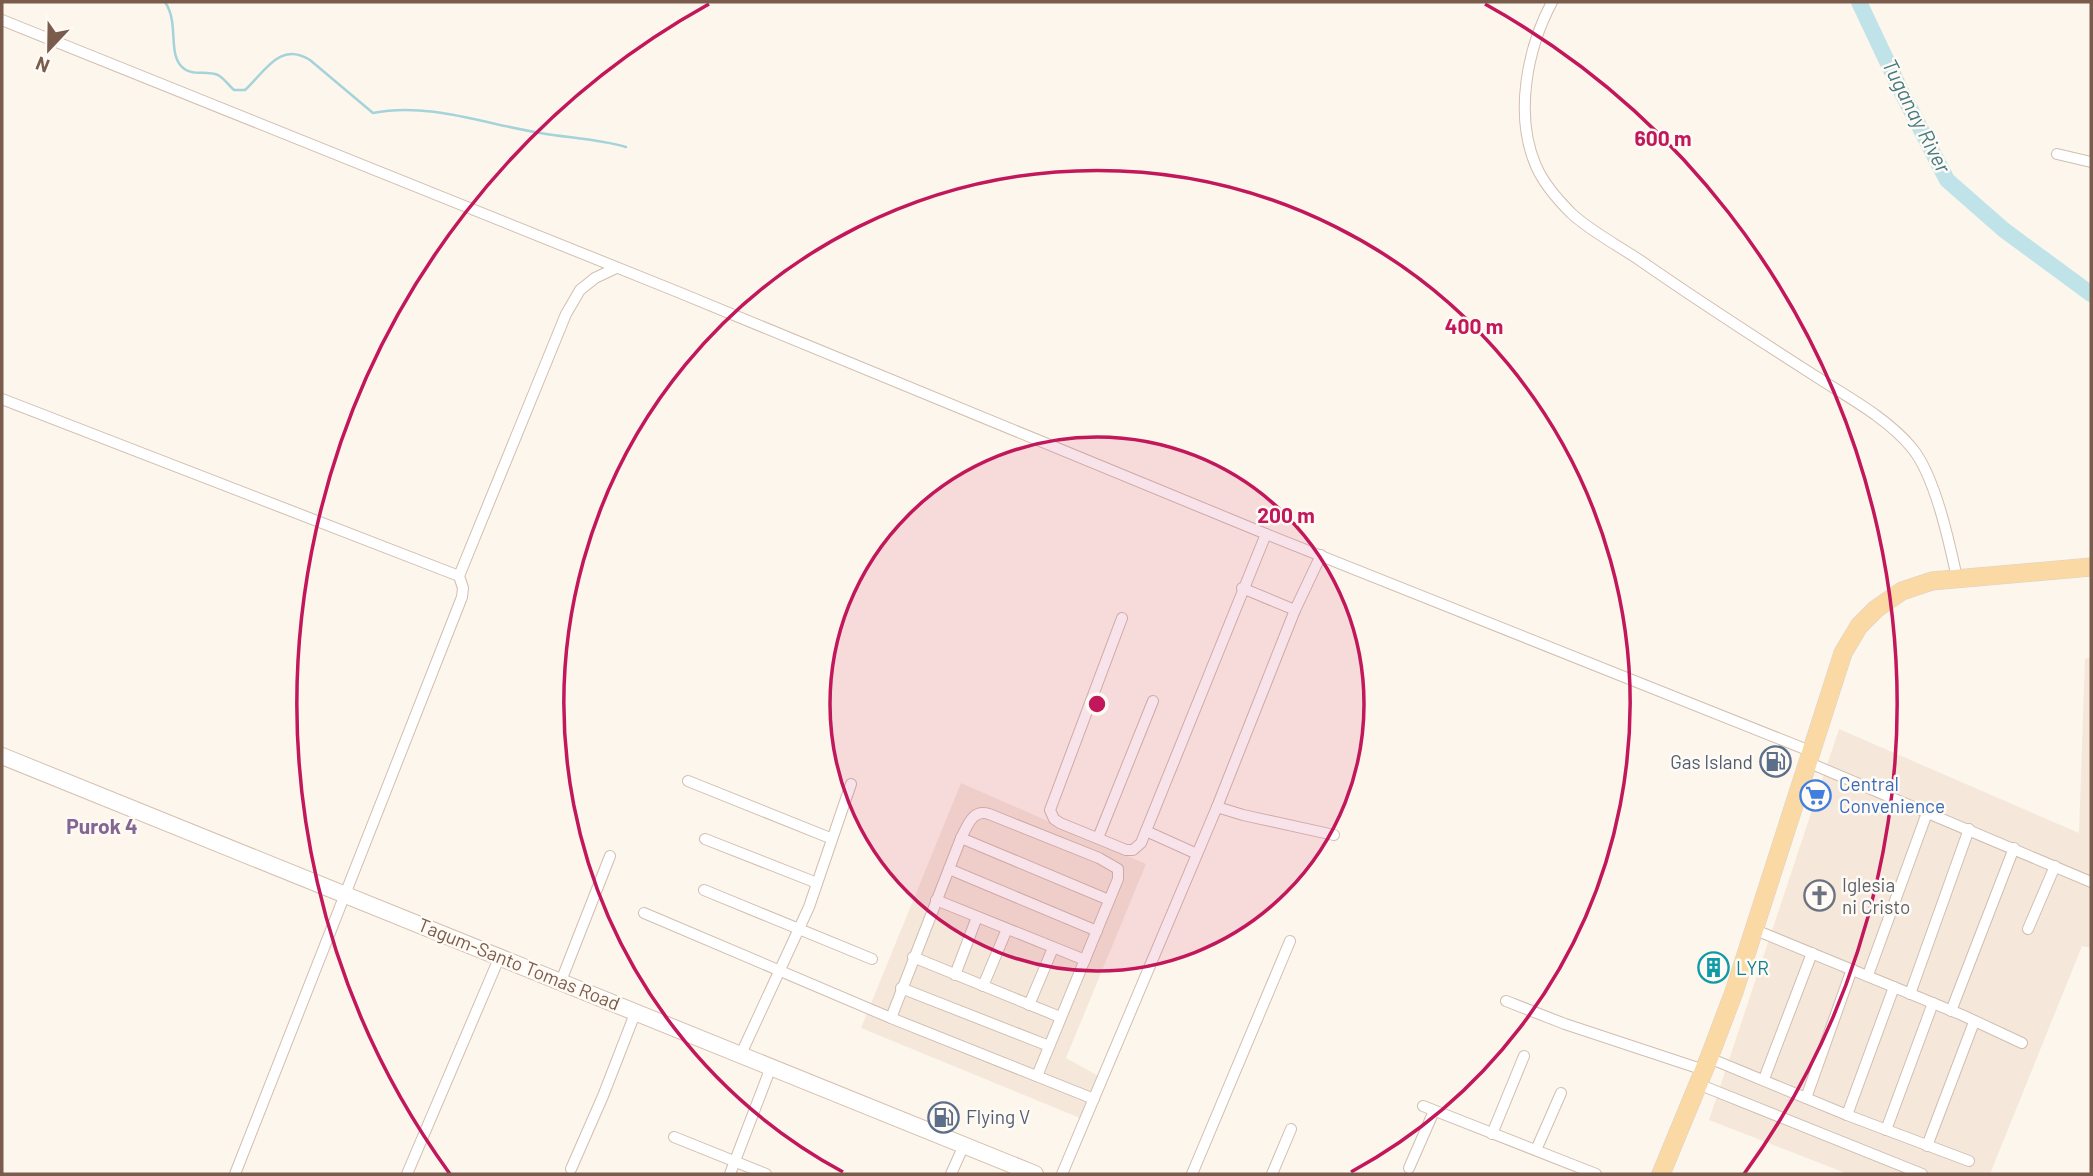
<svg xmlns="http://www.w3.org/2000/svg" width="2093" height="1176" font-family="Barlow,sans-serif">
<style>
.residential{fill:#f5e8da}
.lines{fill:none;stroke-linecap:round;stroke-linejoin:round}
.stream{stroke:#a5d3da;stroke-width:2.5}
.river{stroke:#bfe3e8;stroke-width:16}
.street-casing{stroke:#d1beb0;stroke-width:12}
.secondary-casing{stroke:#d6c0b0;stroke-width:18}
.primary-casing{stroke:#dad1cd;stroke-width:19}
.street{stroke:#fff;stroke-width:10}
.secondary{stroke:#fff;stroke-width:16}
.primary{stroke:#fbd9a5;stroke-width:18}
.ring{fill:none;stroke:#c2185b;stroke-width:3.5}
.labels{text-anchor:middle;stroke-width:5;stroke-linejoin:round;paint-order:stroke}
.service-label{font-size:19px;fill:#4e5e75;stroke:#fffaf3;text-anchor:end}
.shop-label{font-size:19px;fill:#366cbe;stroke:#fffaf3;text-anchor:start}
.worship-label{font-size:19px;fill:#5b616d;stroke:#fffaf3;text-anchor:start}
.street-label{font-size:19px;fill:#7a5c4d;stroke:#fffaf3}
.culture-label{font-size:19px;fill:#0d838f;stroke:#fffaf3;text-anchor:start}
.water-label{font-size:21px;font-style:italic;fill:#437c86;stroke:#fffaf3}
.neighbourhood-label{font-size:21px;font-weight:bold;fill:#846695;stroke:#fffaf3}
.centre{fill:#c2185b;stroke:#fffaf3;stroke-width:3.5}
.ring-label{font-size:21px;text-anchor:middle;font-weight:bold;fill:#c2185b;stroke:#fffaf3;stroke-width:5;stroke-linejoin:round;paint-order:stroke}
</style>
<rect width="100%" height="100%" fill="#fdf6ec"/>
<!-- residential -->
<g class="residential">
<polygon points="2091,657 2091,948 2082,946 1990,1174 1848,1174 1709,1120 1839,729 2079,833 2085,659"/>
<polygon points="961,783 1146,864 1066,1058 1102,1078 1085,1120 861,1028"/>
</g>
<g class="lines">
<!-- stream -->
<path class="stream" d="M 165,2 C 179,22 168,52 181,66 C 191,77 205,70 218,75 C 225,79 228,85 234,90 L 245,90 C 265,72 279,41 310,60 L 373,113 C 429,102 485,124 540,133 C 569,138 598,139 626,147"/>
<!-- river -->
<polyline class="river" points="1859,2 1902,93 1947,180 2004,230 2091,294"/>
<defs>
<g id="street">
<path d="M 1552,2 C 1527,49 1514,115 1536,166 C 1543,182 1559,201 1571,213 C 1590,231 1619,246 1641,261 C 1701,303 1762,342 1823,381 C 1853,400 1889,420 1912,448 C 1935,476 1949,541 1957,578"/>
<polyline points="2,20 678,292 1266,534 1810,751"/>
<polyline points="2057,154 2091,162"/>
<polyline points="2,399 459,576"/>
<polyline points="1242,588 1295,610"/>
<polyline points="1122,618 1050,810 1054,819 1060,823 1126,850 1133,850 1141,843 1266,534"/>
<polyline points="1807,762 2091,882"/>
<polyline points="688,781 830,838"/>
<polyline points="1217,807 1243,815 1334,835"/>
<polyline points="1146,831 1197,854"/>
<polyline points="961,838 1109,900"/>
<polyline points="1098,838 1153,701"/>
<polyline points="705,839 817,883"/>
<polyline points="949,869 1097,931"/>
<polyline points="704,890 872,959"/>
<polyline points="936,900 1085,960"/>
<polyline points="644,913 891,1018 1094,1099"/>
<polyline points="1753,929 1962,1015 2022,1043"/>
<polyline points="2028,929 2055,866"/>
<polyline points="913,957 1060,1017"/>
<polyline points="955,975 977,917"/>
<polyline points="1868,975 1927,813"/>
<polyline points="561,981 610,856"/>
<polyline points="983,986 1007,929"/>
<polyline points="901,988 1049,1046"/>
<polyline points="1910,994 1969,829"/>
<polyline points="1506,1001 1565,1024 1704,1070"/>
<polyline points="1029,1005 1053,948"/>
<polyline points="1951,1011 2014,848"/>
<path d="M 891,1018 L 961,838 C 968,825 972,809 989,814 L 1099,858 L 1118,869 L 1118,879 L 1037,1076"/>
<polyline points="741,1054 809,907 851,784"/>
<polyline points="1709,1058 1847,1115 1969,1161"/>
<polyline points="1764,1079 1812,953"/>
<polyline points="1698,1084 1922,1174"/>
<polyline points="1806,1098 1852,969"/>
<polyline points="1423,1106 1596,1174"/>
<polyline points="1847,1115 1894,987"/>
<polyline points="1886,1130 1933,1003"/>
<polyline points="1492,1134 1524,1056"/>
<polyline points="674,1137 766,1174"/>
<polyline points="1927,1146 1974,1022"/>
<polyline points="1536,1150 1561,1093"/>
<polyline points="1409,1168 1434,1111"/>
<polyline points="571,1169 603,1096 636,1011"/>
<polyline points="235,1174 462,597 463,588 459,576 566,314 580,290 595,278 616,268"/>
<polyline points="407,1174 500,956"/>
<polyline points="730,1174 771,1067"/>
<polyline points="951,1174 964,1145"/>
<polyline points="1062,1174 1217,807 1295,610 1321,555"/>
<polyline points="1192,1174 1290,941"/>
<polyline points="1272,1174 1291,1129"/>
</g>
<polyline id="secondary" points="2,756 1035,1174"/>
<polyline id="primary" points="1661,1174 1709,1058 1734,992 1843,653 1859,626 1876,609 1902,591 1932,581 2091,567"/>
</defs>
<!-- street casing -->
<use href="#street" class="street-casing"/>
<!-- secondary casing -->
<use href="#secondary" class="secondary-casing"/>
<!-- primary casing -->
<use href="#primary" class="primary-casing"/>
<!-- street -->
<use href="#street" class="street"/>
<!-- secondary -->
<use href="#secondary" class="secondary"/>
<!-- primary -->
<use href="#primary" class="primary"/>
</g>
<!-- distance rings -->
<circle cx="1097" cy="704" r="267" fill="#c2185b" fill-opacity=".12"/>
<g class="ring">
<circle cx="1097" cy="704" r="267"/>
<path d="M843 1172A533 533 0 1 1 1351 1172"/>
<path d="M450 1174A800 800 0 0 1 709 4M1485 4A800 800 0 0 1 1744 1174"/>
</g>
<!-- icons -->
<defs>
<symbol id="fuel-ring" viewBox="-11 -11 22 22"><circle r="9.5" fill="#fffaf3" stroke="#5c6f8a" stroke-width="1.5"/><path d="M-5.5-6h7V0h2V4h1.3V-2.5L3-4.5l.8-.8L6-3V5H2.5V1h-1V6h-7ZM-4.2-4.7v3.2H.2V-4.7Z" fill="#5c6f8a"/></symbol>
<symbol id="supermarket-ring" viewBox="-11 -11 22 22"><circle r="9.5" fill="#fffaf3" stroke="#3f7fe0" stroke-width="1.5"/><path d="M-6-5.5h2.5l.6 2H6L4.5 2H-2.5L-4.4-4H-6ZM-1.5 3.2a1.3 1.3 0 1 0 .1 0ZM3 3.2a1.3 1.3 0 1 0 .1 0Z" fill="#3f7fe0"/></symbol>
<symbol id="church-ring" viewBox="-11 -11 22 22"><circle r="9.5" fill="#fffaf3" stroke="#6b7280" stroke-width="1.5"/><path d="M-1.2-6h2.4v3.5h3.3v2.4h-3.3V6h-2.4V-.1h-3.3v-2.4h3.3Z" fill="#6b7280"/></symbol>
<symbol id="building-ring" viewBox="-11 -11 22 22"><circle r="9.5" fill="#fffaf3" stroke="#0f9aa8" stroke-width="1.5"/><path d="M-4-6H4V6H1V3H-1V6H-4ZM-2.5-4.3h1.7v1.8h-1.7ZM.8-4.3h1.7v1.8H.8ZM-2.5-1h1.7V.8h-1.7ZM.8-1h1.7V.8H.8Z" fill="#0f9aa8"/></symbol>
</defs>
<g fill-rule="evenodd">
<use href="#fuel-ring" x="1758" y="744" width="35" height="35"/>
<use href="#supermarket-ring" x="1798" y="778" width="35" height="35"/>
<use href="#church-ring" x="1802" y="878" width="35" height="35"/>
<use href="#building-ring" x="1696" y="950" width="35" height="35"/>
<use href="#fuel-ring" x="926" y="1100" width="35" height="35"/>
</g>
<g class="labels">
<!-- service labels -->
<g class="service-label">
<text x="1753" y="769">Gas Island</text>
<text x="966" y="1124" text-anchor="start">Flying V</text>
</g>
<!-- shop labels -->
<g class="shop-label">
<text x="1839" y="791">Central<tspan x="1839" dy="22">Convenience</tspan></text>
</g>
<!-- worship labels -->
<g class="worship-label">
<text x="1842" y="892">Iglesia<tspan x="1842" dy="22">ni Cristo</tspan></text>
</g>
<!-- street labels -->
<g class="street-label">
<text transform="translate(519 964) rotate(22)" y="7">Tagum-Santo Tomas Road</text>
</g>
<!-- culture labels -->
<g class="culture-label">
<text x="1736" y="975">LYR</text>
</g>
<!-- water labels -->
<g class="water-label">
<text transform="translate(1916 116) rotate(63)" y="7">Tuganay River</text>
</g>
<!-- neighbourhood labels -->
<g class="neighbourhood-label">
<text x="102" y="834">Purok 4</text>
</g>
</g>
<circle cx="1097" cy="704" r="10" class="centre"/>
<g class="ring-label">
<text x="1663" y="146">600 m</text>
<text x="1474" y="334">400 m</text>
<text x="1286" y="523">200 m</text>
</g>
<!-- border -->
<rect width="2093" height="1176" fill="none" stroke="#7a5c4d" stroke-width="7"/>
<!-- north arrow -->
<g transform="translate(49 49) rotate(202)" stroke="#fffaf3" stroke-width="5" paint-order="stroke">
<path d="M0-5L12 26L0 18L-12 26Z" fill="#7a5c4d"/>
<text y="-10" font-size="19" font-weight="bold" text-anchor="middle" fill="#7a5c4d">N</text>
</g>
</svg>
